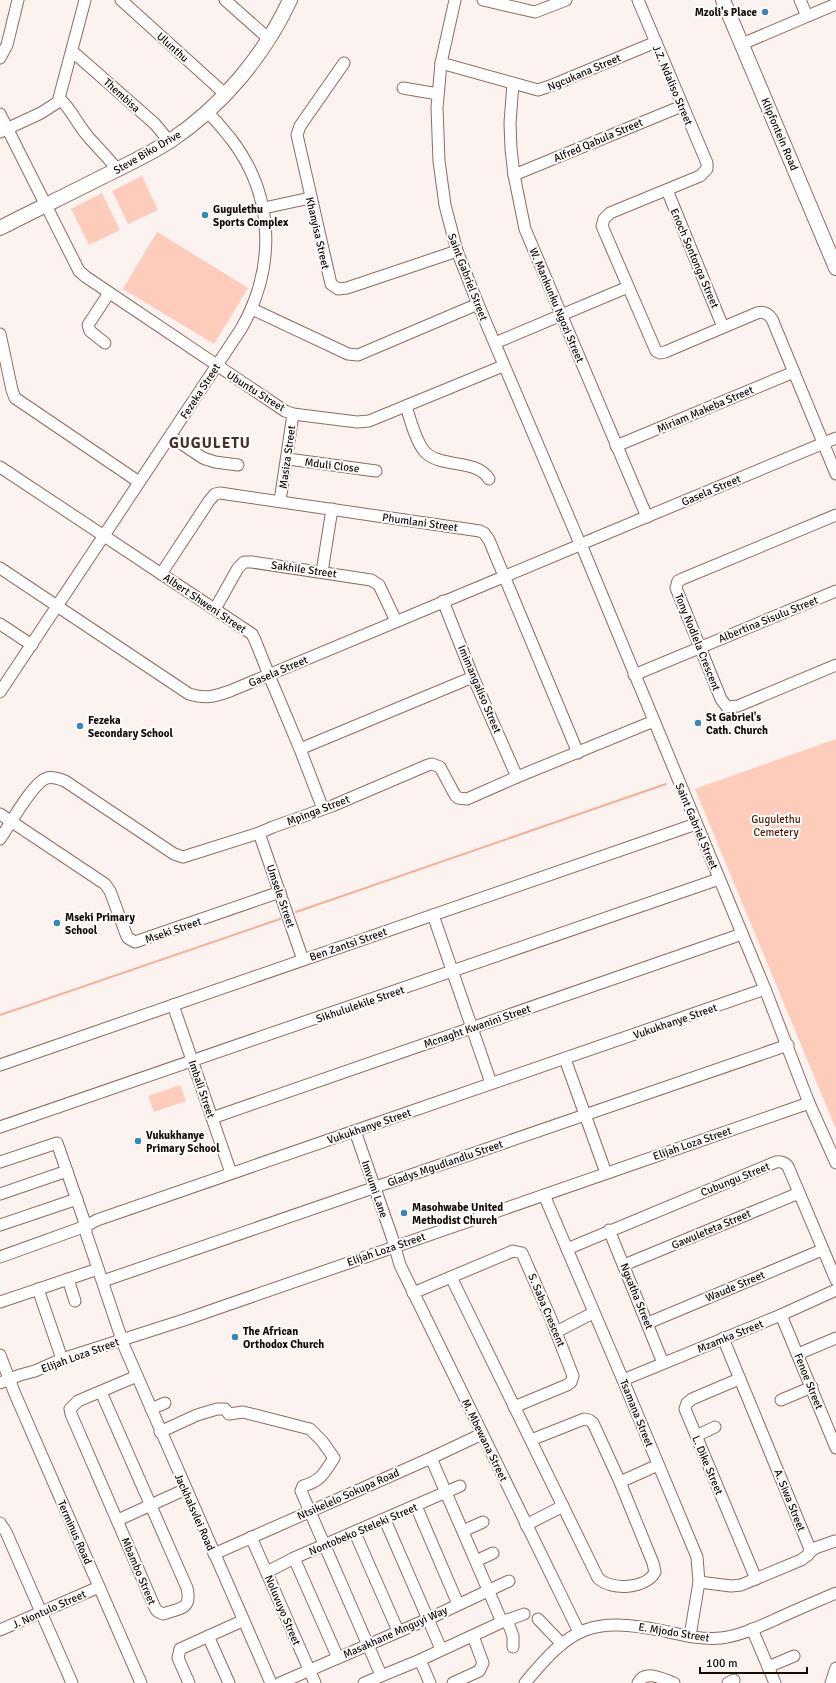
<svg xmlns="http://www.w3.org/2000/svg" width="836" height="1683" font-family="Signika,sans-serif">
<style>
.green{fill:#fdccba}
.lines{fill:none;stroke-linecap:round;stroke-linejoin:round}
.stream{stroke:#f3b097;stroke-width:2}
.minor-casing{stroke:#8e6c5f;stroke-width:13}
.major-casing{stroke:#8e6c5f;stroke-width:16}
.minor{stroke:#fff;stroke-width:11}
.major{stroke:#fff;stroke-width:14}
.poi-dot{fill:#3687b8;stroke:#fff;stroke-width:1.5}
.labels{text-anchor:middle;stroke-width:4;stroke-linejoin:round;paint-order:stroke}
.poi-label{font-size:11px;font-weight:bold;fill:#180b07;stroke:#fff;text-anchor:start}
.street-label{font-size:11px;fill:#180b07;stroke:#fff}
.park-label{font-size:11px;fill:#551a02;stroke:#fff}
.district-label{font-size:15px;font-weight:bold;letter-spacing:1px;fill:#4c2e24;stroke:#fff}
</style>
<rect width="100%" height="100%" fill="#fcf3f1"/>
<!-- green -->
<g class="green">
<polygon points="142,176 158,210 128,224 112,191"/>
<polygon points="102,193 120,230 89,245 71,209"/>
<polygon points="157,232 248,288 214,344 123,289"/>
<polygon points="836,739 836,1129 695,789"/>
<polygon points="180,1085 186,1101 154,1112 148,1096"/>
</g>
<g class="lines">
<!-- stream -->
<g class="stream">
<polyline points="296,912 666,784"/>
<polyline points="0,1015 280,919"/>
</g>
<defs>
<g id="minor">
<polyline points="121,0 225,94"/>
<polyline points="225,0 269,39"/>
<polyline points="455,0 441,63 437,108 439,161 445,205 457,251 478,304 578,539"/>
<polyline points="483,0 535,12 566,0"/>
<path d="M 638,0 L 707,163 L 707,169 L 700,176 L 610,213 L 604,219 L 602,226 L 656,351 L 660,353 L 665,352 L 757,313 C 763,311 768,313 772,319 L 836,474"/>
<polyline points="800,0 807,16"/>
<polyline points="742,44 836,4"/>
<polyline points="72,51 155,124 169,141"/>
<polyline points="0,58 7,45 18,0"/>
<polyline points="344,63 300,126 297,135 331,284 338,289 347,288 457,251"/>
<polyline points="441,63 538,90 550,86 656,42"/>
<polyline points="513,83 510,123 511,149 514,175 525,229 647,517"/>
<polyline points="403,88 438,94"/>
<path d="M 60,99 C 71,109 76,122 86,134 C 96,147 108,156 117,170"/>
<polyline points="0,114 79,271 86,277 285,411 293,414 357,422 369,421 503,366"/>
<polyline points="0,132 41,113 58,102 85,0"/>
<polyline points="514,175 682,106"/>
<polyline points="667,190 723,327"/>
<polyline points="264,208 310,198"/>
<polyline points="252,309 348,354 358,355 478,304"/>
<polyline points="0,334 12,390 15,398 139,482"/>
<polyline points="105,343 90,331 88,325 109,293"/>
<polyline points="495,343 628,287"/>
<path d="M 406,406 C 410,419 416,442 425,452 C 442,469 476,458 489,479"/>
<polyline points="170,436 203,458 215,462 238,465"/>
<polyline points="616,446 794,372"/>
<polyline points="288,459 376,471"/>
<polyline points="0,467 252,634 255,640 271,680 300,749 323,809"/>
<polyline points="280,501 293,414"/>
<polyline points="836,515 682,579 678,581 676,588 721,699 727,707 738,706 836,665"/>
<polyline points="586,542 836,438"/>
<polyline points="583,549 765,989 809,1103 836,1163"/>
<path d="M 0,568 L 189,694 C 206,699 213,697 230,691 L 575,547"/>
<polyline points="322,572 332,509"/>
<polyline points="161,574 209,501 215,494 220,493 480,531 484,533 489,540 578,753"/>
<polyline points="443,601 473,677 517,777"/>
<polyline points="215,609 238,568 244,562 252,562 371,580 379,585 396,621"/>
<polyline points="0,624 32,645"/>
<polyline points="634,675 836,591"/>
<path d="M 0,692 L 241,329 C 276,268 275,196 231,139 C 223,129 216,120 207,112"/>
<polyline points="300,749 473,677"/>
<polyline points="0,814 105,884 110,891 126,934 128,938 135,942 280,892"/>
<polyline points="259,833 303,960"/>
<path d="M 0,839 C 9,826 33,782 47,778 C 53,776 60,779 65,781 L 174,854 L 183,857 L 259,833 L 273,827 L 332,806 L 428,765 L 432,764 L 440,767 L 455,795 L 458,798 L 467,799 L 517,777 L 654,721"/>
<polyline points="433,915 491,1083"/>
<polyline points="173,1005 231,1173"/>
<polyline points="565,1059 606,1173"/>
<polyline points="0,1065 696,824"/>
<polyline points="212,1118 742,934"/>
<polyline points="0,1127 719,879"/>
<polyline points="355,1131 392,1237 400,1265 579,1632"/>
<polyline points="0,1162 57,1143 86,1226 0,1257"/>
<polyline points="0,1194 67,1171"/>
<polyline points="544,1195 623,1380 697,1557 699,1582 690,1636"/>
<polyline points="0,1225 77,1199"/>
<polyline points="609,1230 663,1363"/>
<path d="M 567,1249 L 776,1162 C 782,1161 787,1163 789,1169 L 836,1280"/>
<polyline points="624,1265 799,1193"/>
<path d="M 451,1277 L 598,1578 C 611,1591 646,1589 655,1572 L 653,1563 L 620,1482 L 593,1423 L 589,1420 L 584,1419 L 531,1440"/>
<polyline points="68,1279 75,1301"/>
<polyline points="103,1281 788,1045"/>
<polyline points="38,1289 62,1359"/>
<polyline points="413,1293 513,1251 522,1253 551,1319 573,1376 571,1382 567,1385 514,1407"/>
<polyline points="0,1302 98,1269"/>
<polyline points="781,1315 836,1448"/>
<polyline points="648,1323 822,1250"/>
<polyline points="556,1332 593,1313"/>
<polyline points="798,1354 836,1338"/>
<polyline points="0,1355 15,1394 141,1683"/>
<polyline points="739,1379 692,1399 687,1403 685,1409 756,1579"/>
<polyline points="623,1380 781,1315 836,1290"/>
<polyline points="0,1383 20,1375 35,1371 62,1359 184,1320 809,1103"/>
<path d="M 101,1392 L 187,1588 C 192,1610 180,1608 163,1614 L 157,1611 L 155,1608 L 71,1414 L 70,1409 L 78,1401 L 137,1376"/>
<polyline points="781,1400 812,1387"/>
<polyline points="151,1409 165,1403"/>
<path d="M 160,1432 L 197,1415 L 217,1409 L 225,1409 L 229,1414 L 243,1412 L 310,1429 L 322,1441 L 334,1458 C 324,1473 321,1481 303,1486 L 301,1491 L 381,1675"/>
<polyline points="696,1436 715,1427"/>
<polyline points="431,1458 502,1622"/>
<polyline points="620,1482 658,1465"/>
<polyline points="416,1506 458,1604"/>
<polyline points="118,1520 186,1489"/>
<polyline points="385,1520 441,1649"/>
<polyline points="0,1523 6,1532 72,1683"/>
<polyline points="526,1525 563,1506"/>
<polyline points="463,1531 483,1522"/>
<polyline points="355,1533 398,1631"/>
<polyline points="251,1537 315,1683"/>
<polyline points="809,1553 815,1548 835,1541"/>
<polyline points="214,1554 431,1458 482,1434"/>
<polyline points="294,1558 338,1658"/>
<polyline points="476,1561 493,1553"/>
<polyline points="267,1572 294,1558 460,1486"/>
<polyline points="699,1582 731,1586 741,1585 801,1560 808,1555 810,1549 723,1338"/>
<polyline points="538,1619 562,1644"/>
<polyline points="507,1620 513,1636 513,1647"/>
<polyline points="752,1629 775,1683"/>
<polyline points="0,1630 99,1587"/>
<polyline points="208,1636 229,1683"/>
<polyline points="420,1660 430,1683"/>
<polyline points="768,1667 794,1656"/>
<polyline points="189,1683 178,1658 180,1649 242,1621"/>
<polyline points="271,1683 124,1346 86,1233 86,1226 97,1220 765,989"/>
<polyline points="280,1683 428,1619 509,1581"/>
<polyline points="364,1683 420,1660 502,1622 524,1614"/>
<polyline points="453,1683 479,1671 483,1663 473,1636"/>
<path d="M 525,1683 C 571,1627 591,1616 664,1631 C 682,1635 702,1640 721,1638 C 738,1636 756,1628 772,1621 C 793,1611 815,1602 836,1593"/>
<path d="M 638,1683 C 645,1669 663,1679 674,1683"/>
<polyline points="728,1683 734,1680"/>
<polyline points="831,1683 836,1668"/>
</g>
<g id="major">
<polyline points="723,0 836,268"/>
<path d="M 0,228 C 33,211 67,195 100,178 C 124,166 148,155 170,141 C 221,107 264,56 290,0"/>
</g>
</defs>
<!-- minor casing -->
<use href="#minor" class="minor-casing"/>
<!-- major casing -->
<use href="#major" class="major-casing"/>
<!-- minor -->
<use href="#minor" class="minor"/>
<!-- major -->
<use href="#major" class="major"/>
</g>
<!-- markers -->
<g class="poi-dot">
<circle cx="765" cy="12" r="4"/>
<circle cx="205" cy="215" r="4"/>
<circle cx="698" cy="723" r="4"/>
<circle cx="80" cy="726" r="4"/>
<circle cx="57" cy="923" r="4"/>
<circle cx="138" cy="1141" r="4"/>
<circle cx="404" cy="1213" r="4"/>
<circle cx="235" cy="1337" r="4"/>
</g>
<g class="labels">
<!-- poi labels -->
<g class="poi-label">
<text x="757" y="16" text-anchor="end">Mzoli's Place</text>
<text x="213" y="213">Gugulethu<tspan x="213" dy="13">Sports Complex</tspan></text>
<text x="706" y="721">St Gabriel's<tspan x="706" dy="13">Cath. Church</tspan></text>
<text x="88" y="724">Fezeka<tspan x="88" dy="13">Secondary School</tspan></text>
<text x="65" y="921">Mseki Primary<tspan x="65" dy="13">School</tspan></text>
<text x="146" y="1139">Vukukhanye<tspan x="146" dy="13">Primary School</tspan></text>
<text x="412" y="1211">Masohwabe United<tspan x="412" dy="13">Methodist Church</tspan></text>
<text x="243" y="1335">The African<tspan x="243" dy="13">Orthodox Church</tspan></text>
</g>
<!-- street labels -->
<g class="street-label">
<text transform="translate(173 47) rotate(42)" y="4">Ulunthu</text>
<text transform="translate(584 72) rotate(-23)" y="4">Ngcukana Street</text>
<text transform="translate(673 85) rotate(67)" y="4">J.Z. Ndaliso Street</text>
<text transform="translate(122 95) rotate(42)" y="4">Thembisa</text>
<text transform="translate(780 134) rotate(67)" y="4">Klipfontein Road</text>
<text transform="translate(598 140) rotate(-23)" y="4">Alfred Qabula Street</text>
<text transform="translate(147 152) rotate(-30)" y="4">Steve Biko Drive</text>
<text transform="translate(318 233) rotate(77)" y="4">Khanyisa Street</text>
<text transform="translate(695 258) rotate(67)" y="4">Enoch Sontonga Street</text>
<text transform="translate(468 277) rotate(69)" y="4">Saint Gabriel Street</text>
<text transform="translate(557 305) rotate(67)" y="4">W. Mankunku Ngozi Street</text>
<text transform="translate(200 391) rotate(-57)" y="4">Fezeka Street</text>
<text transform="translate(256 391) rotate(32)" y="4">Ubuntu Street</text>
<text transform="translate(705 409) rotate(-23)" y="4">Miriam Makeba Street</text>
<text transform="translate(287 457) rotate(-82)" y="4">Masiza Street</text>
<text transform="translate(332 465) rotate(7)" y="4">Mduli Close</text>
<text transform="translate(711 490) rotate(-23)" y="4">Gasela Street</text>
<text transform="translate(420 522) rotate(8)" y="4">Phumlani Street</text>
<text transform="translate(304 569) rotate(8)" y="4">Sakhile Street</text>
<text transform="translate(205 603) rotate(34)" y="4">Albert Shweni Street</text>
<text transform="translate(768 619) rotate(-22)" y="4">Albertina Sisulu Street</text>
<text transform="translate(698 642) rotate(68)" y="4">Tony Nodlela Crescent</text>
<text transform="translate(278 671) rotate(-23)" y="4">Gasela Street</text>
<text transform="translate(480 689) rotate(67)" y="4">Imimangaliso Street</text>
<text transform="translate(318 810) rotate(-21)" y="4">Mpinga Street</text>
<text transform="translate(697 826) rotate(67)" y="4">Saint Gabriel Street</text>
<text transform="translate(281 896) rotate(71)" y="4">Umsele Street</text>
<text transform="translate(173 930) rotate(-19)" y="4">Mseki Street</text>
<text transform="translate(348 944) rotate(-19)" y="4">Ben Zantsi Street</text>
<text transform="translate(360 1004) rotate(-19)" y="4">Sikhululekile Street</text>
<text transform="translate(675 1021) rotate(-19)" y="4">Vukukhanye Street</text>
<text transform="translate(477 1026) rotate(-19)" y="4">Mcnaght Kwanini Street</text>
<text transform="translate(202 1089) rotate(71)" y="4">Imbali Street</text>
<text transform="translate(369 1126) rotate(-19)" y="4">Vukukhanye Street</text>
<text transform="translate(692 1143) rotate(-19)" y="4">Elijah Loza Street</text>
<text transform="translate(445 1163) rotate(-19)" y="4">Gladys Mgudlandlu Street</text>
<text transform="translate(735 1179) rotate(-22)" y="4">Cubungu Street</text>
<text transform="translate(375 1189) rotate(71)" y="4">Imvumi Lane</text>
<text transform="translate(711 1229) rotate(-23)" y="4">Gawuleteta Street</text>
<text transform="translate(386 1249) rotate(-19)" y="4">Elijah Loza Street</text>
<text transform="translate(735 1286) rotate(-23)" y="4">Waude Street</text>
<text transform="translate(637 1296) rotate(68)" y="4">Ngxatha Street</text>
<text transform="translate(547 1310) rotate(67)" y="4">S. Saba Crescent</text>
<text transform="translate(730 1336) rotate(-22)" y="4">Mzamka Street</text>
<text transform="translate(80 1355) rotate(-20)" y="4">Elijah Loza Street</text>
<text transform="translate(809 1381) rotate(68)" y="4">Fenoe Street</text>
<text transform="translate(637 1413) rotate(68)" y="4">Tsamana Street</text>
<text transform="translate(485 1440) rotate(64)" y="4">M. Mbewana Street</text>
<text transform="translate(708 1465) rotate(67)" y="4">L. Dike Street</text>
<text transform="translate(348 1494) rotate(-24)" y="4">Ntsikelelo Sokupa Road</text>
<text transform="translate(790 1500) rotate(68)" y="4">A. Siwa Street</text>
<text transform="translate(195 1512) rotate(66)" y="4">Jackhalsvlei Road</text>
<text transform="translate(363 1529) rotate(-23)" y="4">Nontobeko Steleki Street</text>
<text transform="translate(75 1532) rotate(66)" y="4">Terminus Road</text>
<text transform="translate(139 1571) rotate(67)" y="4">Mbambo Street</text>
<text transform="translate(49 1609) rotate(-24)" y="4">J. Nontulo Street</text>
<text transform="translate(283 1610) rotate(67)" y="4">Noluvuyo Street</text>
<text transform="translate(395 1632) rotate(-24)" y="4">Masakhane Mnguyi Way</text>
<text transform="translate(674 1632) rotate(9)" y="4">E. Mjodo Street</text>
</g>
<!-- park labels -->
<g class="park-label">
<text x="776" y="823">Gugulethu<tspan x="776" dy="13">Cemetery</tspan></text>
</g>
<!-- district labels -->
<g class="district-label">
<text x="210" y="448">GUGULETU</text>
</g>
</g>
<!-- scale -->
<path d="M700 1667v6h107v-6" fill="none" stroke="#180b07" stroke-width="2"/>
<text x="706" y="1667" font-size="12" fill="#180b07" stroke="#ffffff" stroke-width="3" paint-order="stroke">100 m</text>
</svg>
